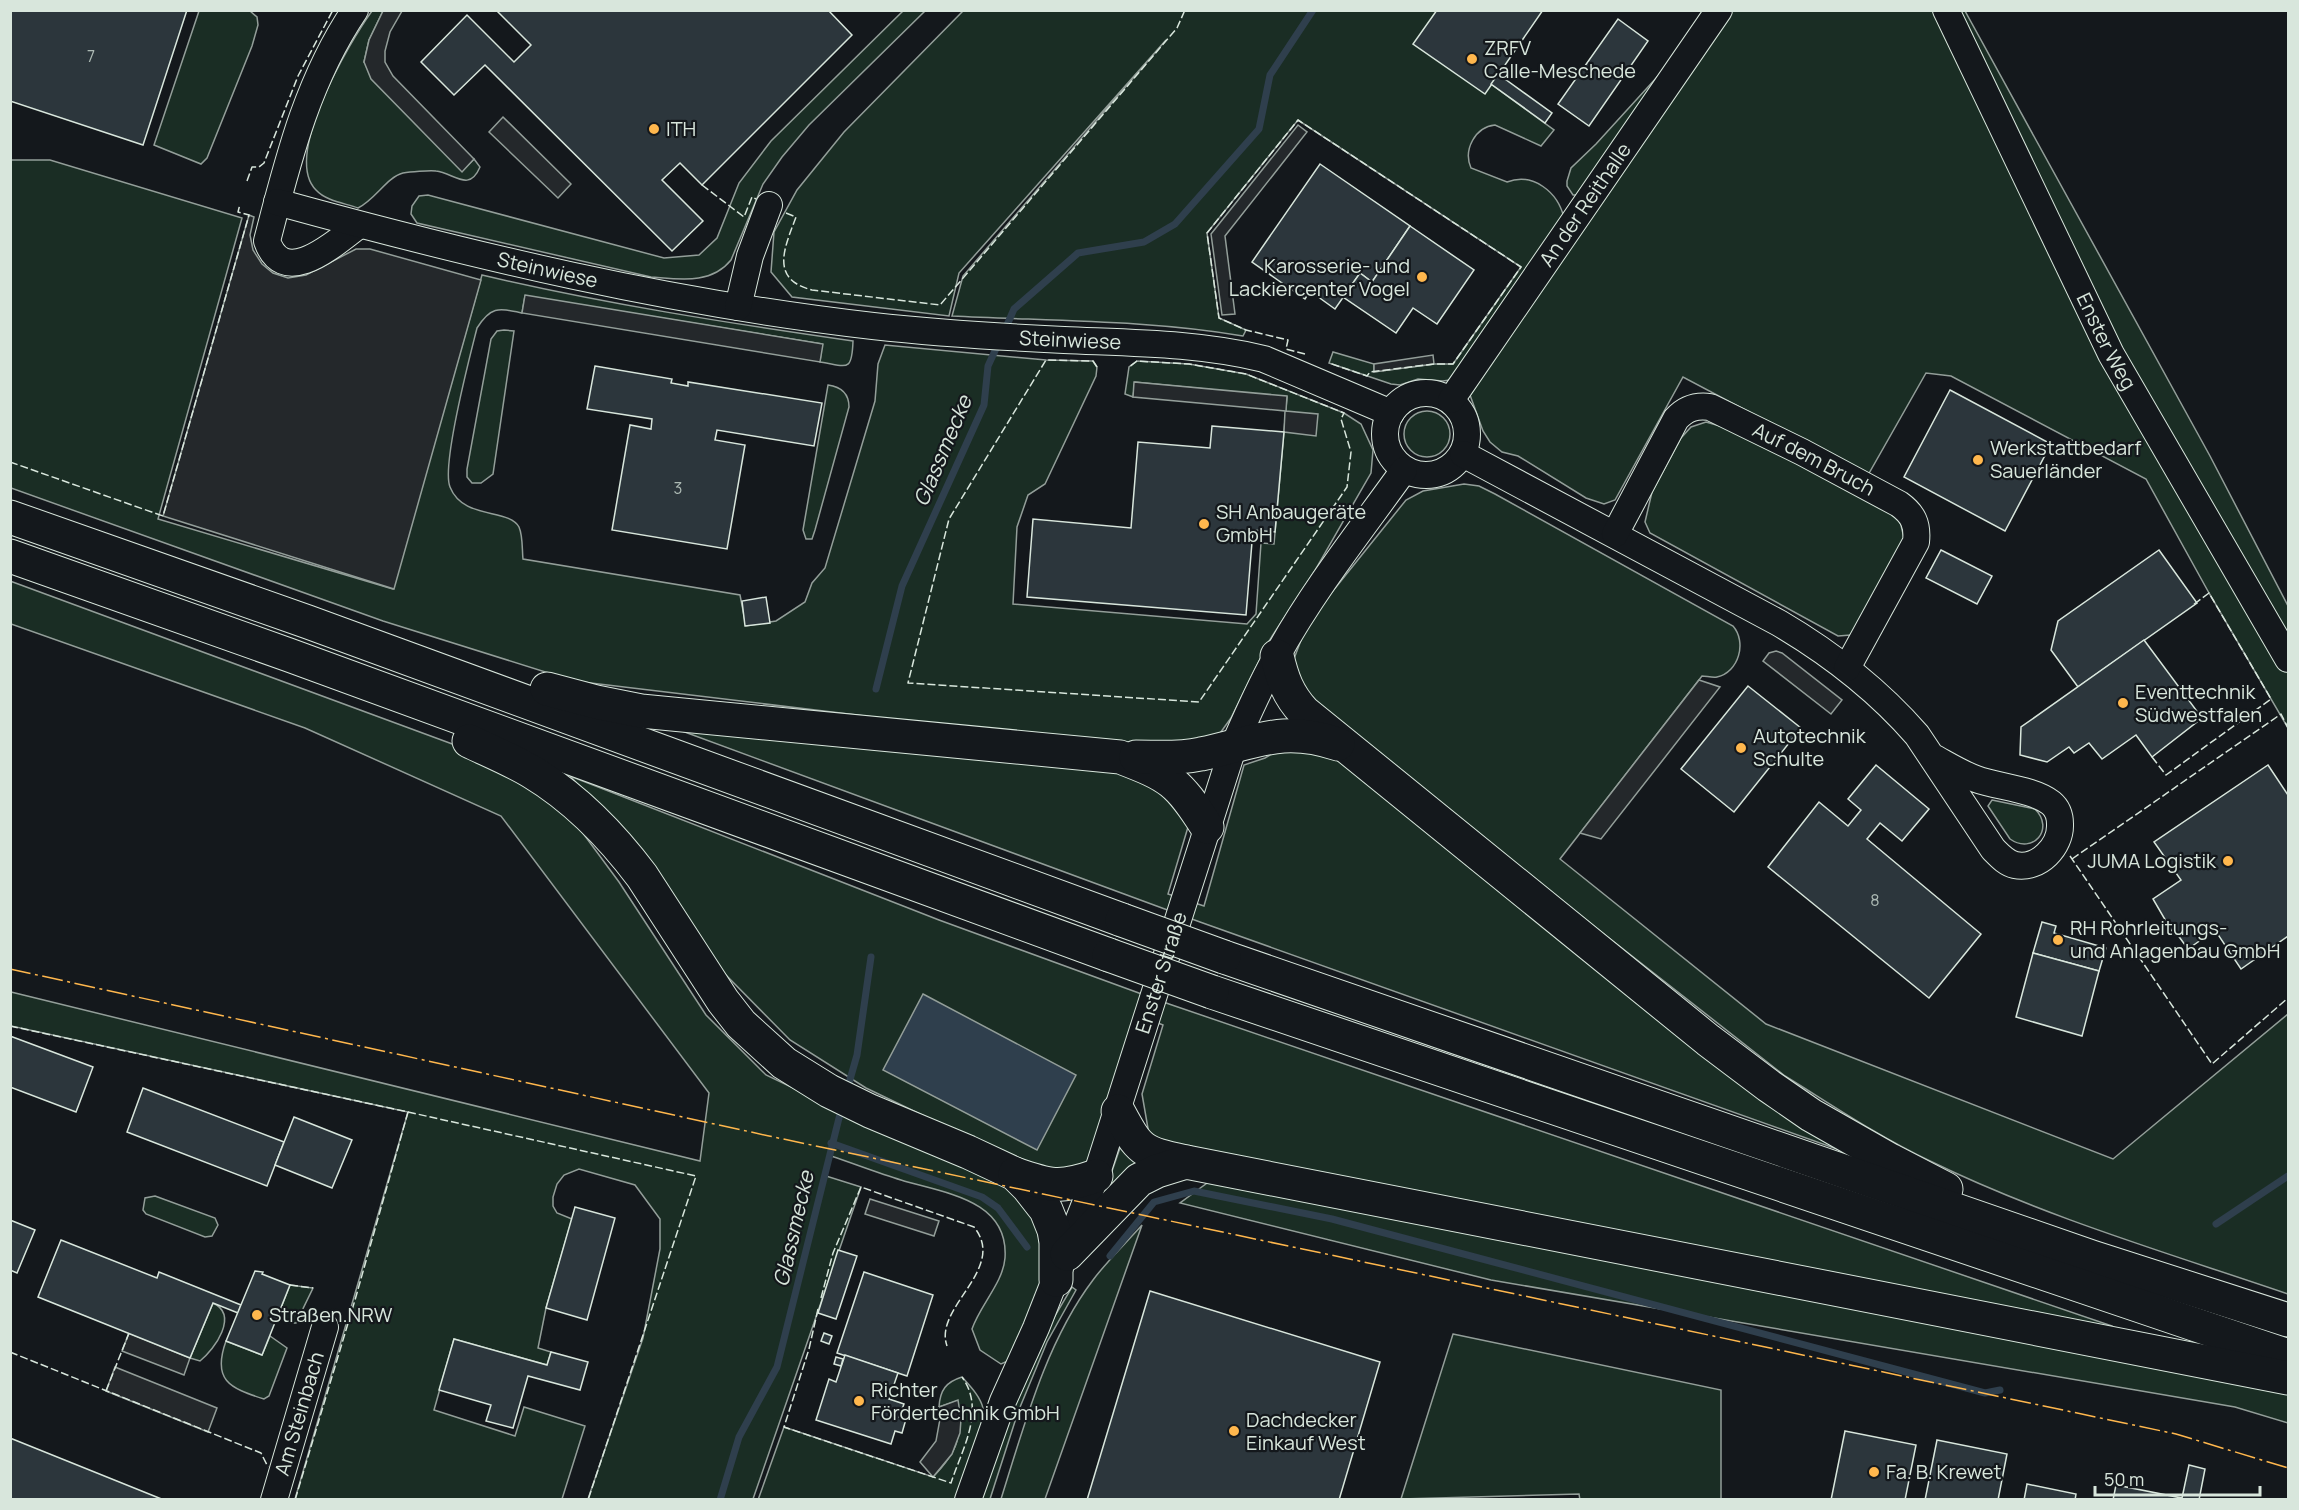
<svg xmlns="http://www.w3.org/2000/svg" width="2299" height="1510" font-family="Manrope,sans-serif">
<style>
.green{fill:#1a2d24;stroke:#939e99;stroke-width:1.5}
.parking{fill:#24282b;stroke:#939e99;stroke-width:1.5}
.water{fill:#2f3f4d;stroke:#939e99;stroke-width:1.5}
.lines{fill:none;stroke-linecap:round;stroke-linejoin:round}
.stream{stroke:#2f3f4d;stroke-width:7}
.building{fill:#2c363c;stroke:#d8e6dc;stroke-width:1.5}
.minor-casing{stroke:#d8e6dc;stroke-width:28}
.highway-casing{stroke:#d8e6dc;stroke-width:35}
.minor{stroke:#14181c;stroke-width:26}
.highway{stroke:#14181c;stroke-width:33}
.highway-bridge-casing{stroke:#d8e6dc;stroke-width:35;stroke-linecap:butt}
.highway-bridge{stroke:#14181c;stroke-width:33}
.fence{stroke:#d8e6dc;stroke-width:1.5;stroke-dasharray:8 3;stroke-linecap:butt}
.power{stroke:#ffb74d;stroke-width:1.5;stroke-dasharray:21 4.5 3 4.5;stroke-linecap:butt}
.poi-dot{fill:#ffb74d;stroke:#14181c;stroke-width:2}
.labels{text-anchor:middle;stroke-width:4.5;stroke-linejoin:round;paint-order:stroke}
.number-label{font-size:16px;fill:#adbab4}
.poi-label{font-size:20px;fill:#d8e6dc;stroke:#14181c;text-anchor:start}
.street-label{font-size:20px;fill:#d8e6dc;stroke:#14181c}
.water-label{font-size:21px;font-style:italic;fill:#d8e6dc;stroke:#14181c}
</style>
<rect width="100%" height="100%" fill="#14181c"/>
<!-- green -->
<g class="green">
<polygon points="199,11 250,11 257,17 258,25 252,46 207,158 201,164 154,145"/>
<path d="M 372,11 L 383,11 L 369,40 L 364,62 L 462,171 L 474,159 L 480,167 C 469,193 454,173 436,171 C 430,170 409,172 403,173 C 387,177 375,200 358,208 C 344,203 326,201 316,190 C 282,156 350,41 372,11 Z"/>
<path d="M 903,11 L 925,11 L 809,125 L 782,157 L 763,184 L 731,260 C 711,285 679,279 651,277 L 417,223 L 411,214 L 412,206 L 419,196 L 428,195 L 664,258 L 699,255 L 717,238 L 739,183 L 771,141 Z"/>
<path d="M 963,11 L 1437,11 L 1491,84 L 1554,130 L 1541,146 L 1495,125 C 1475,127 1463,150 1471,168 L 1507,182 C 1533,172 1558,192 1564,218 L 1457,379 L 1443,381 L 1418,379 L 1400,385 L 1391,384 L 1329,363 L 1333,352 L 1374,364 L 1374,372 L 1434,364 L 1453,364 L 1521,267 L 1298,120 L 1207,233 L 1219,318 L 1246,330 L 1243,336 C 1148,320 1049,321 952,316 L 963,276 L 1166,40 L 959,273 L 949,316 L 792,297 L 771,272 L 774,232 L 797,190 L 844,132 Z"/>
<polygon points="1725,11 1965,11 2210,456 2288,606 2288,728 2209,593 2146,479 1951,376 1926,373 1868,475 1683,377 1615,500 1604,504 1586,498 1518,456 1502,452 1490,442 1483,431 1470,395"/>
<polygon points="1668,65 1578,195 1573,195 1567,186 1567,181 1571,168 1596,144"/>
<path d="M 10,160 L 50,160 L 242,218 L 158,519 L 393,589 L 482,275 C 605,304 728,323 853,341 C 852,373 847,366 820,362 L 822,344 L 525,296 L 522,313 C 498,308 491,306 477,328 C 470,356 441,465 450,487 C 463,520 509,508 519,527 C 523,536 522,550 523,559 L 740,595 L 746,626 L 776,621 L 805,602 L 812,583 L 825,568 L 875,401 L 878,364 L 885,345 L 1046,360 L 1093,361 L 1097,367 L 1096,376 L 1045,484 L 1028,495 L 1017,527 L 1013,604 L 1247,624 L 1256,614 L 1261,543 L 1274,544 L 1287,397 L 1135,382 L 1133,397 L 1125,394 L 1129,367 L 1137,361 L 1189,364 L 1246,374 L 1344,413 L 1361,424 L 1373,450 L 1371,473 L 1314,572 L 1269,641 L 1231,718 L 1218,736 L 1161,748 L 923,723 L 574,681 L 383,621 L 11,488 Z"/>
<polygon points="504,330 514,331 493,474 481,483 472,483 467,477 467,469 491,339 497,331"/>
<path d="M 828,385 C 842,387 849,394 849,407 L 815,530 L 812,539 L 806,539 L 803,530 Z"/>
<circle cx="1427" cy="434" r="23"/>
<polygon points="1706,422 1734,430 1888,511 1900,521 1904,538 1856,631 1851,635 1838,636 1650,533 1645,522 1652,492 1681,438 1691,427"/>
<path d="M 1464,484 L 1479,486 L 1495,494 L 1733,626 C 1747,642 1739,672 1717,677 C 1713,678 1706,676 1702,676 L 1560,859 L 1766,1024 L 2113,1159 L 2288,1014 L 2288,1294 C 2168,1253 2045,1217 1930,1161 C 1879,1137 1832,1105 1785,1076 L 1313,706 L 1292,664 L 1306,627 L 1320,607 L 1406,500 L 1423,491 Z"/>
<path d="M 10,581 L 455,745 L 499,768 L 571,817 L 619,882 L 706,1015 L 766,1075 L 843,1112 L 992,1176 L 1017,1194 L 1035,1213 L 1045,1279 L 1008,1361 L 1001,1364 L 980,1350 L 972,1329 C 980,1305 1003,1283 1005,1258 C 1009,1199 943,1193 901,1180 C 878,1173 855,1164 831,1156 L 826,1176 L 861,1187 L 753,1499 L 588,1499 L 643,1338 L 660,1249 L 660,1219 L 635,1185 L 579,1169 L 564,1175 L 557,1184 L 553,1197 L 553,1206 L 557,1213 L 572,1219 L 546,1308 L 538,1348 L 551,1352 L 547,1365 L 454,1339 L 434,1410 L 515,1436 L 524,1407 L 585,1426 L 562,1499 L 295,1499 L 408,1112 L 11,1026 L 11,992 L 700,1161 L 709,1093 L 501,816 L 305,728 L 11,624 Z"/>
<polygon points="663,724 1118,768 1170,791 1188,827 1168,894 1204,906 1244,765 1265,758 1286,746 1343,760 1862,1158 1200,922"/>
<polygon points="570,776 939,920 1169,1004 2112,1326 2111,1332 1150,1140 1142,1094 1163,1025 1138,1015 1092,1155 1083,1167 1041,1172 866,1088 790,1040 723,972 620,829"/>
<path d="M 1992,800 L 2035,809 C 2055,829 2033,855 2010,839 L 1988,806 Z"/>
<polygon points="1122,1142 1141,1159 1101,1203"/>
<polygon points="1214,1178 2288,1390 2288,1423 2235,1407 1491,1280 1180,1203"/>
<polygon points="155,1196 215,1218 218,1225 212,1236 205,1237 146,1214 143,1210 145,1198"/>
<path d="M 1142,1225 L 1045,1499 L 1001,1499 C 1024,1426 1046,1342 1093,1280 C 1107,1261 1126,1243 1142,1225 Z"/>
<polygon points="290,1285 313,1288 296,1323 290,1323 277,1318"/>
<polygon points="1072,1287 1076,1290 1047,1342 1018,1412 990,1499 980,1500 1013,1408 1040,1341"/>
<path d="M 213,1303 C 239,1315 215,1349 200,1361 L 190,1358 Z"/>
<polygon points="1453,1334 1721,1390 1721,1499 1580,1500 1579,1494 1401,1499"/>
<path d="M 270,1336 L 287,1348 L 269,1396 L 264,1399 C 229,1388 212,1380 226,1341 L 262,1355 Z"/>
<path d="M 962,1377 C 970,1386 980,1396 983,1408 C 987,1428 964,1479 957,1499 L 758,1500 L 784,1427 L 933,1477 C 960,1449 961,1438 957,1401 L 939,1407 C 940,1390 946,1382 962,1377 Z"/>
</g>
<!-- parking -->
<g class="parking">
<polygon points="383,11 402,11 390,32 385,51 385,62 393,76 474,159 462,172 371,79 364,62 369,40"/>
<polygon points="503,117 571,184 558,198 489,132"/>
<polygon points="1298,125 1307,132 1225,236 1235,314 1222,315 1211,234"/>
<polygon points="249,215 254,217 250,235 253,250 262,264 273,273 288,278 306,275 356,249 370,249 481,280 394,589 163,516"/>
<polygon points="525,295 823,344 820,362 522,313"/>
<polygon points="1433,355 1434,364 1374,372 1374,364"/>
<polygon points="1134,382 1287,396 1286,411 1318,414 1316,436 1284,432 1285,411 1133,397"/>
<polygon points="1776,651 1782,653 1842,700 1831,714 1763,661 1769,653"/>
<polygon points="1699,680 1720,687 1601,839 1580,833"/>
<polygon points="870,1199 939,1221 934,1236 865,1214"/>
<polygon points="129,1333 190,1358 184,1375 122,1351"/>
<polygon points="115,1367 217,1408 208,1432 106,1391"/>
<polygon points="958,1400 961,1419 960,1433 952,1454 933,1477 920,1462 936,1441 940,1419 939,1407"/>
</g>
<!-- water -->
<polygon class="water" points="923,994 1076,1075 1037,1150 883,1070"/>
<g class="lines">
<!-- stream -->
<g class="stream">
<polyline points="1004,332 1014,309 1078,253 1144,242 1175,224 1259,129 1270,75 1313,10"/>
<polyline points="876,689 902,586 984,405 988,366 999,342"/>
<polyline points="847,1090 857,1055 871,957"/>
<polyline points="831,1143 982,1197 998,1208 1027,1247"/>
<polyline points="2216,1224 2288,1176"/>
<polyline points="1110,1256 1154,1202 1194,1191 1332,1219 1985,1393 2000,1390"/>
<polyline points="720,1500 739,1437 777,1367 842,1106"/>
</g>
</g>
<!-- building -->
<g class="building">
<polygon points="10,10 187,10 143,145 10,101"/>
<polygon points="496,10 828,10 852,35 702,185 680,163 662,180 703,221 672,251 485,65 454,95 421,62 467,15 514,62 531,45"/>
<polygon points="1437,10 1543,10 1485,94 1413,44"/>
<polygon points="1618,19 1648,41 1589,126 1558,104"/>
<polygon points="1498,74 1552,113 1545,123 1491,84"/>
<polygon points="1320,164 1410,226 1372,282 1360,273 1335,309 1310,291 1305,299 1252,262"/>
<polygon points="1410,226 1474,270 1437,324 1413,308 1396,333 1343,297 1360,273 1372,282"/>
<polygon points="595,366 672,379 671,383 688,386 688,382 822,403 814,446 717,430 715,440 745,445 727,549 612,530 630,425 651,429 652,419 587,409"/>
<polygon points="1950,390 2051,444 2005,531 1904,477"/>
<polygon points="1212,426 1284,432 1275,532 1253,530 1246,615 1027,597 1033,519 1131,528 1138,442 1210,448"/>
<polygon points="1941,550 1992,576 1977,604 1926,578"/>
<polygon points="2159,550 2197,603 2078,687 2051,650 2058,621"/>
<polygon points="766,597 770,623 745,626 742,601"/>
<polygon points="2144,640 2202,718 2152,757 2136,735 2102,759 2089,743 2074,753 2069,747 2047,762 2020,755 2021,727"/>
<polygon points="1748,686 1801,728 1734,812 1681,769"/>
<polygon points="1876,765 1929,809 1902,841 1880,823 1867,839 1981,934 1929,998 1768,867 1819,802 1848,826 1861,810 1848,799"/>
<polygon points="2268,765 2288,795 2288,936 2241,969 2215,930 2188,949 2177,934 2174,935 2153,899 2181,880 2154,842"/>
<polygon points="2042,922 2056,926 2054,933 2106,948 2099,971 2033,953"/>
<polygon points="2033,953 2099,971 2082,1036 2016,1017"/>
<polygon points="10,1036 93,1067 76,1112 10,1087"/>
<polygon points="143,1088 284,1142 267,1186 127,1132"/>
<polygon points="294,1117 352,1140 332,1188 275,1165"/>
<polygon points="575,1207 615,1218 587,1320 546,1308"/>
<polygon points="10,1220 35,1230 17,1273 10,1270"/>
<polygon points="61,1240 157,1278 159,1272 241,1305 238,1313 213,1303 190,1358 38,1297"/>
<polygon points="838,1250 857,1256 836,1319 818,1313"/>
<polygon points="255,1271 263,1272 262,1274 290,1285 262,1355 226,1341"/>
<polygon points="864,1272 933,1295 907,1376 837,1353"/>
<polygon points="1150,1291 1380,1362 1339,1500 1087,1500"/>
<polygon points="824,1333 832,1336 829,1344 821,1341"/>
<polygon points="454,1339 547,1365 551,1352 588,1362 580,1390 528,1376 513,1428 486,1421 491,1405 439,1390"/>
<polygon points="845,1355 898,1373 889,1399 904,1404 899,1417 906,1419 902,1433 895,1431 891,1444 816,1420 829,1379 836,1382"/>
<polygon points="836,1357 843,1359 841,1366 834,1364"/>
<polygon points="1845,1431 1916,1445 1905,1500 1831,1500"/>
<polygon points="10,1438 164,1500 10,1500"/>
<polygon points="1937,1440 2007,1454 1998,1500 1925,1500"/>
<polygon points="2189,1465 2205,1469 2199,1500 2113,1500 2116,1485 2182,1498"/>
<polygon points="2027,1484 2076,1494 2075,1500 2024,1500"/>
</g>
<g class="lines">
<defs>
<g id="minor">
<path d="M 355,10 C 307,81 288,160 267,241 C 284,290 335,243 359,225"/>
<path id="s1" d="M 1946,10 L 2111,354 L 2288,659"/>
<path id="s2" d="M 277,202 C 473,256 670,303 873,326 C 937,333 1001,337 1064,340 C 1131,343 1200,343 1264,359 L 1391,413"/>
<polyline points="738,307 750,256 769,205"/>
<circle cx="1426" cy="434" r="41"/>
<path id="s3" d="M 1451,400 L 1719,10"/>
<path d="M 1463,454 L 1779,623 C 1830,653 1877,689 1917,735 L 1993,849 C 2000,856 2006,863 2015,865 C 2039,870 2061,846 2060,824 C 2060,816 2057,808 2051,803 C 2033,789 1998,787 1976,779 C 1960,773 1946,764 1931,756"/>
<path id="s4" d="M 1615,534 L 1676,419 C 1686,408 1696,405 1710,407 L 1802,452 L 1899,504 C 1913,514 1918,524 1916,542 L 1847,668"/>
<path id="s5" d="M 274,1500 L 325,1327"/>
<path id="s6" d="M 968,1500 L 1003,1401 L 1036,1328 L 1096,1176 L 1234,745 C 1248,714 1261,683 1278,654 C 1314,589 1361,530 1404,470"/>
</g>
<g id="highway">
<polyline points="10,517 308,622 1122,920"/>
<polyline points="10,556 289,655 1109,955"/>
<path d="M 1277,656 C 1282,678 1288,695 1304,712 L 1708,1040 L 1769,1086 L 1811,1115 L 1890,1160 L 1946,1189"/>
<path d="M 547,689 L 596,702 L 641,711 L 1120,757 C 1170,776 1178,781 1207,827"/>
<path d="M 469,741 C 490,751 512,760 532,772 C 575,798 612,836 642,876 L 723,1001 L 741,1024 L 784,1063 L 829,1091 L 870,1111 L 968,1152 L 1015,1174 L 1028,1187 L 1046,1210 L 1054,1230 L 1056,1242 L 1056,1280"/>
<path d="M 1136,757 C 1158,757 1179,759 1201,754 C 1255,743 1281,725 1338,744"/>
<polyline points="1224,957 2092,1257 2288,1320"/>
<polyline points="1212,992 2288,1356"/>
<path d="M 1118,1111 C 1140,1152 1141,1152 1186,1162"/>
<path d="M 1015,1174 C 1050,1186 1059,1189 1096,1176"/>
<polyline points="1067,1254 1139,1180 1157,1171 1186,1162 2288,1378"/>
</g>
</defs>
<!-- minor casing -->
<use href="#minor" class="minor-casing"/>
<!-- highway casing -->
<use href="#highway" class="highway-casing"/>
<!-- minor -->
<use href="#minor" class="minor"/>
<!-- highway -->
<use href="#highway" class="highway"/>
<defs>
<g id="highway-bridge">
<polyline points="1122,920 1224,957"/>
<polyline points="1109,955 1212,992"/>
</g>
</defs>
<!-- highway-bridge casing -->
<use href="#highway-bridge" class="highway-bridge-casing"/>
<!-- highway-bridge -->
<use href="#highway-bridge" class="highway-bridge"/>
<!-- fence -->
<g class="fence">
<polyline points="247,181 252,167 259,167 264,163 298,76 333,10"/>
<polyline points="702,185 744,217 752,197 756,199"/>
<path d="M 786,213 L 796,217 C 785,247 769,279 812,290 L 940,305 L 1177,28 L 1185,10"/>
<polyline points="1305,354 1286,349 1288,340 1246,330 1219,318 1207,233 1298,120 1521,267 1453,364 1434,364 1370,372 1367,376 1329,363"/>
<polyline points="1097,367 1093,361 1046,360 949,519 908,683 1199,702 1347,487 1351,452 1341,419 1344,413 1246,374 1189,364 1137,361 1129,367"/>
<polyline points="10,462 163,516 249,215 238,212 240,204"/>
<polyline points="2152,757 2166,775 2271,699 2209,593 2193,605"/>
<polyline points="2070,856 2212,1064 2288,998"/>
<polyline points="2072,859 2281,714 2288,728"/>
<polyline points="10,1026 408,1112 355,1300 295,1500"/>
<polyline points="408,1112 696,1176 588,1500"/>
<polyline points="290,1285 313,1288"/>
<path d="M 821,1298 L 833,1253 L 861,1187 L 974,1227 C 1008,1269 933,1307 947,1346"/>
<path d="M 818,1309 L 809,1349 L 784,1427 L 951,1483 C 962,1449 986,1410 962,1377"/>
<polyline points="10,1352 261,1453 268,1467"/>
<polyline points="106,1391 129,1333"/>
</g>
<!-- power -->
<polyline class="power" points="10,969 769,1136 2176,1434 2288,1468"/>
</g>
<!-- markers -->
<g class="poi-dot">
<circle cx="1472" cy="59" r="6"/>
<circle cx="654" cy="129" r="6"/>
<circle cx="1422" cy="277" r="6"/>
<circle cx="1978" cy="460" r="6"/>
<circle cx="1204" cy="524" r="6"/>
<circle cx="2123" cy="703" r="6"/>
<circle cx="1741" cy="748" r="6"/>
<circle cx="2228" cy="861" r="6"/>
<circle cx="2058" cy="940" r="6"/>
<circle cx="257" cy="1315" r="6"/>
<circle cx="859" cy="1401" r="6"/>
<circle cx="1234" cy="1431" r="6"/>
<circle cx="1874" cy="1472" r="6"/>
</g>
<g class="labels">
<!-- number labels -->
<g class="number-label">
<text x="91" y="62">7</text>
<text x="678" y="494">3</text>
<text x="1875" y="906">8</text>
</g>
<!-- poi labels -->
<g class="poi-label">
<text x="1484" y="55">ZRFV<tspan x="1484" dy="23">Calle-Meschede</tspan></text>
<text x="666" y="136">ITH</text>
<text x="1410" y="273" text-anchor="end">Karosserie- und<tspan x="1410" dy="23">Lackiercenter Vogel</tspan></text>
<text x="1990" y="455">Werkstattbedarf<tspan x="1990" dy="23">Sauerländer</tspan></text>
<text x="1216" y="519">SH Anbaugeräte<tspan x="1216" dy="23">GmbH</tspan></text>
<text x="2135" y="699">Eventtechnik<tspan x="2135" dy="23">Südwestfalen</tspan></text>
<text x="1753" y="743">Autotechnik<tspan x="1753" dy="23">Schulte</tspan></text>
<text x="2216" y="868" text-anchor="end">JUMA Logistik</text>
<text x="2070" y="935">RH Rohrleitungs-<tspan x="2070" dy="23">und Anlagenbau GmbH</tspan></text>
<text x="269" y="1322">Straßen.NRW</text>
<text x="871" y="1397">Richter<tspan x="871" dy="23">Fördertechnik GmbH</tspan></text>
<text x="1246" y="1427">Dachdecker<tspan x="1246" dy="23">Einkauf West</tspan></text>
<text x="1886" y="1479">Fa. B. Krewet</text>
</g>
<!-- street labels -->
<g class="street-label">
<text dy="7" stroke="none"><textPath href="#s3" startOffset="237">An der Reithalle</textPath></text>
<text dy="7" stroke="none"><textPath href="#s2" startOffset="279">Steinwiese</textPath></text>
<text dy="7" stroke="none"><textPath href="#s2" startOffset="807">Steinwiese</textPath></text>
<text dy="7" stroke="none"><textPath href="#s1" startOffset="368">Enster Weg</textPath></text>
<text dy="7" stroke="none"><textPath href="#s4" startOffset="284">Auf dem Bruch</textPath></text>
<text dy="7" stroke="none"><textPath href="#s6" startOffset="562">Enster Straße</textPath></text>
<text dy="7" stroke="none"><textPath href="#s5" startOffset="90">Am Steinbach</textPath></text>
</g>
<!-- water labels -->
<g class="water-label">
<text transform="translate(943 451) rotate(-67)" y="7">Glassmecke</text>
<text transform="translate(794 1229) rotate(-77)" y="7">Glassmecke</text>
</g>
</g>
<!-- border -->
<rect width="2299" height="1510" fill="none" stroke="#d8e6dc" stroke-width="24"/>
<!-- scale -->
<path d="M2095 1486v9h165v-9" fill="none" stroke="#d8e6dc" stroke-width="3"/>
<text x="2104" y="1486" font-size="18" fill="#d8e6dc" stroke="#14181c" stroke-width="4.5" paint-order="stroke">50 m</text>
</svg>
